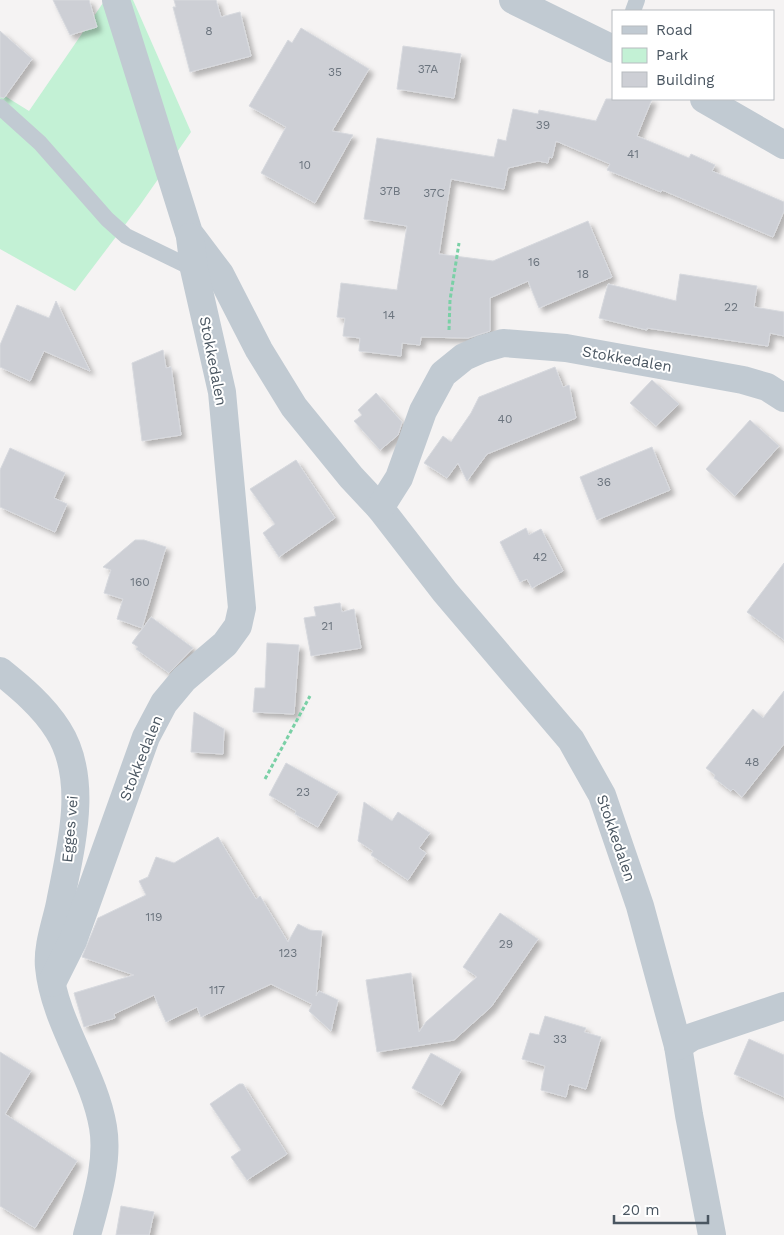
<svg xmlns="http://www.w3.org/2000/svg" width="784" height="1235" font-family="'Work Sans',sans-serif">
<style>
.green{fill:#c3f1d5}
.building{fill:#cdcfd5;stroke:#d7d9de;filter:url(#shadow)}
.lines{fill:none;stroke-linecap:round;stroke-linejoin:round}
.path{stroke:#7ad0a6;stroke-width:3;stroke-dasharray:4 2.5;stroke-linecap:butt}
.service{stroke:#c1cad2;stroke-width:16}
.minor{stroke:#c1cad2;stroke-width:28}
.tertiary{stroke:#c1cad2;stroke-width:28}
.labels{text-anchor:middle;stroke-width:4;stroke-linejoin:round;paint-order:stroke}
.number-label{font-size:12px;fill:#6b747e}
.street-label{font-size:15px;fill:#4a5661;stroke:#fff}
</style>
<defs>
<filter id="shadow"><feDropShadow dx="4.5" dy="4.5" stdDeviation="2.5" flood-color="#0004"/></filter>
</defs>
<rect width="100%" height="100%" fill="#f5f3f3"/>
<!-- green -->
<polygon class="green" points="105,0 133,0 191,132 140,205 75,291 0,249 0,93 29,111"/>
<!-- building -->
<g class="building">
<polygon points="53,0 89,0 97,27 70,35"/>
<polygon points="174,0 216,0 221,17 240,12 251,56 190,72 173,7 176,7"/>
<polygon points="301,28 369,69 332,131 353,135 315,203 261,173 286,127 249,106 288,40 292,43"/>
<polygon points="0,31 32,59 4,98 0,97"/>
<polygon points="403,46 461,54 454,98 397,89"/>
<polygon points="606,99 652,99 637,136 689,158 691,154 715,165 712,171 784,202 784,211 773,237 662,190 661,192 607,170 610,164 556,141 552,158 549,157 548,163 538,161 508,168 504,189 451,179 439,254 493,261 588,221 612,277 539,308 528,281 490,298 490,331 468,338 421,337 420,345 402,343 401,356 359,351 360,338 343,336 345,318 337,317 341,283 397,290 407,226 364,219 377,138 494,157 498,139 506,141 513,109 538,114 539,110 596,121"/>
<polygon points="680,274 757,286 754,307 784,312 784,336 770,333 768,346 647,328 647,330 599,318 608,284 676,301"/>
<polygon points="56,301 90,371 44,351 30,381 0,367 0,345 17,305 49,318"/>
<polygon points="163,350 166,368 171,367 181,435 142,441 132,363"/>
<polygon points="555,367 563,387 569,385 576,418 487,454 467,481 458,463 447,478 424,463 443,436 451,442 471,413 479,397"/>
<polygon points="652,380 679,404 656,426 630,403"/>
<polygon points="376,393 402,422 398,435 380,450 354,421 362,415 358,410"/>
<polygon points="750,420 779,446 735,496 706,469"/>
<polygon points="652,447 670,490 597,520 580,477"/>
<polygon points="10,448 65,473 54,498 67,504 55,532 0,507 0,470"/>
<polygon points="296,460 335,518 279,557 263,533 275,524 250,489"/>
<polygon points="526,528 529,535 541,529 563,571 532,588 527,579 520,582 500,542"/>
<polygon points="135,540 144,540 166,547 142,628 117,619 123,599 104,593 111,570 103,567"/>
<polygon points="784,563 784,640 747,612"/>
<polygon points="340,603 342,612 354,609 361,648 311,656 304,618 316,616 314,607"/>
<polygon points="151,617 193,648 169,673 136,649 138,647 132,643"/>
<polygon points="267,643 299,645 294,714 253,712 255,688 265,688"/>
<polygon points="784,691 784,744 742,797 733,789 731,791 714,778 715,775 706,768 753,709 763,718"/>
<polygon points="194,712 224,729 223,754 191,752"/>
<polygon points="286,763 338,792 318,827 295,814 296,811 269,795"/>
<polygon points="364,802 392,821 398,812 430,833 419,848 426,853 408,880 371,855 373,851 358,841"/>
<polygon points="218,837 256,899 260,896 288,942 298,924 310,930 322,931 316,996 319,991 338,1000 331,1031 309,1011 312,1004 271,984 201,1017 197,1007 166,1022 154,995 114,1014 115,1018 84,1027 74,993 134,975 82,957 98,918 146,895 139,881 148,877 156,857 174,863"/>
<polygon points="500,913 538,939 491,1007 454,1040 377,1052 366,980 411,973 419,1032 426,1022 477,977 463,967"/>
<polygon points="545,1016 586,1028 584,1032 601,1037 586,1089 569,1084 566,1097 541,1090 545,1066 522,1059 530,1033 539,1035"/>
<polygon points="749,1039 784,1055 784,1097 734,1074"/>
<polygon points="0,1052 31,1071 5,1114 77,1161 35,1228 0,1206"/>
<polygon points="431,1053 461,1070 442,1105 412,1088"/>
<polygon points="239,1084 243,1084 287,1154 247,1180 231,1157 241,1150 210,1104"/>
<polygon points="121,1206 154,1212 149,1235 116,1235"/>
</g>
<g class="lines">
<!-- path -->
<g class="path">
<polyline points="449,330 450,300 459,243"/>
<polyline points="265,779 310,696"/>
</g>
<!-- service -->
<g class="service">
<polyline points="633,11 637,0"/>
<polyline points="0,107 40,143 107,219 126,236 194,269"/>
</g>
<!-- minor -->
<g class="minor">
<polyline points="116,0 189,233 220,274 259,350 294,407 351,477 380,508 445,592 571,740 602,795 640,906 678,1046 689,1115 712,1235"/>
<polyline points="380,508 399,478 423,411 443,374 464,357 482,349 503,343 566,348 743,380 767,387 784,398"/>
<path d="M 0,671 C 21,688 43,706 58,730 C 90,780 70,850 60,903 C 56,923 47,946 49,967 C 54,1022 94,1073 103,1127 C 109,1162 96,1201 87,1235"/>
<polyline points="52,983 73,941 146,737 164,703 184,679 225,644 238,626 242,608 222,392 194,269 190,237"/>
<polyline points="678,1046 692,1037 784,1006"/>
</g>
<!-- tertiary -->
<g class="tertiary">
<polyline points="513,0 613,49"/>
<polyline points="704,99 784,145"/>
</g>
</g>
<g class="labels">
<!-- number labels -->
<g class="number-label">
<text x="209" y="35">8</text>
<text x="428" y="73">37A</text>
<text x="335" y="76">35</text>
<text x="543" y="129">39</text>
<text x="633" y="158">41</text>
<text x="305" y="169">10</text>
<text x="390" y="195">37B</text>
<text x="434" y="197">37C</text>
<text x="534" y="266">16</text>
<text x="583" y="278">18</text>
<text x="731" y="311">22</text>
<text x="389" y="319">14</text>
<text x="505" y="423">40</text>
<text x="604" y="486">36</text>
<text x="540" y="561">42</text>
<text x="140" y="586">160</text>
<text x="327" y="630">21</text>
<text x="752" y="766">48</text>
<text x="303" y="796">23</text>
<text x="154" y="921">119</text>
<text x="506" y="948">29</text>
<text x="288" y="957">123</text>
<text x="217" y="994">117</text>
<text x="560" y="1043">33</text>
</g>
<!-- street labels -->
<g class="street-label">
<text transform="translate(627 359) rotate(10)" y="5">Stokkedalen</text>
<text transform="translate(213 361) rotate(79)" y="5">Stokkedalen</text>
<text transform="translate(141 758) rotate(-68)" y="5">Stokkedalen</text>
<text transform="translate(70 829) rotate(-85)" y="5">Egges vei</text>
<text transform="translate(616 838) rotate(71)" y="5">Stokkedalen</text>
</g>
</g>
<!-- legend -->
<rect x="612" y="10" width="162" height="90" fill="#ffffff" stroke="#b7bbc0"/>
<rect x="622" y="26" width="25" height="8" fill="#c1cad2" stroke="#b7bbc0"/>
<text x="656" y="35" font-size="15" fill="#4a5661">Road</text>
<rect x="622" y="48" width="25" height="15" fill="#c3f1d5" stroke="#b7bbc0"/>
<text x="656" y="60" font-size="15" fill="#4a5661">Park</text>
<rect x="622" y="72" width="25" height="15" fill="#cdcfd5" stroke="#b7bbc0"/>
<text x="656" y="85" font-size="15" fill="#4a5661">Building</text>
<!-- scale -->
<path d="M614 1215v8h94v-8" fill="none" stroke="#4a5661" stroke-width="2.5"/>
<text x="622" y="1215" font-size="15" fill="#4a5661" stroke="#ffffff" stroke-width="4" paint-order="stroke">20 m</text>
</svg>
